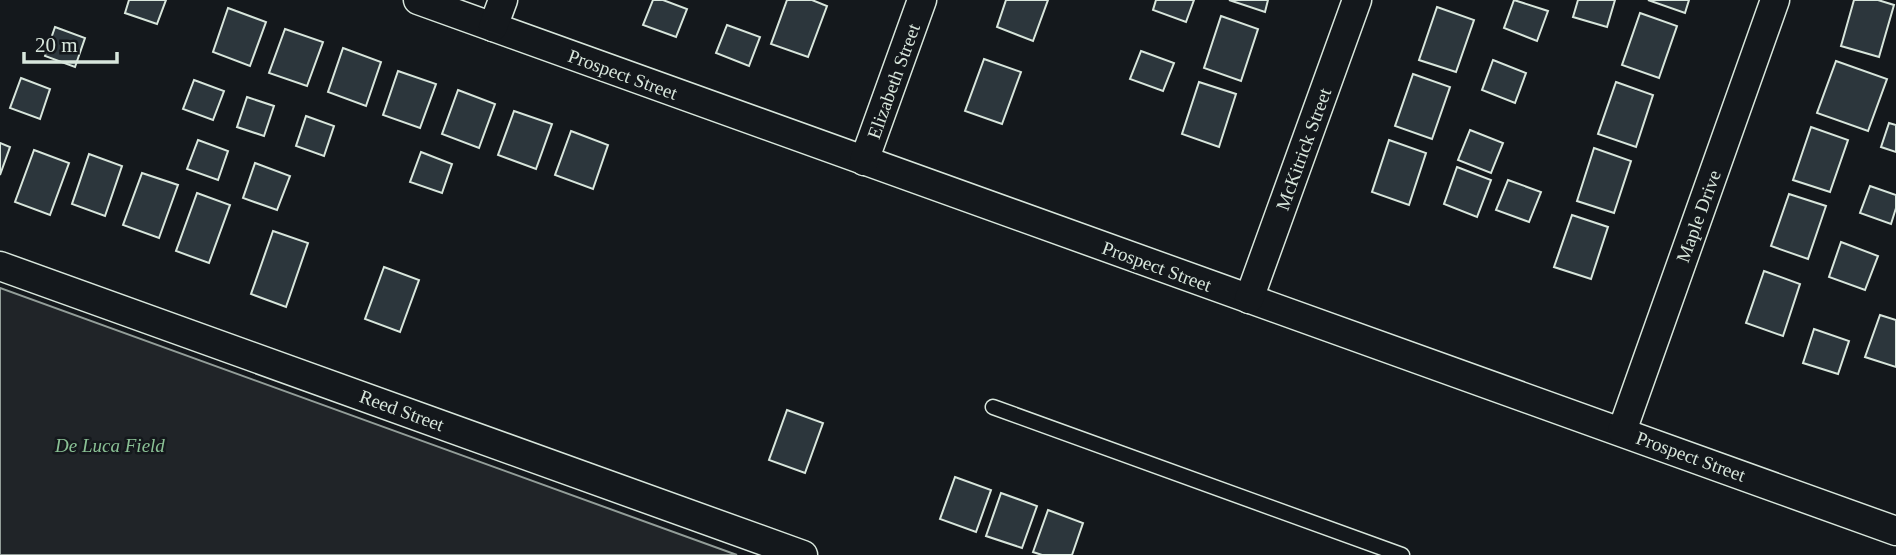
<svg xmlns="http://www.w3.org/2000/svg" width="1896" height="555" font-family="'Times New Roman',serif">
<style>
.green{fill:#202428;stroke:#939e99;stroke-width:2}
.building{fill:#2c363c;stroke:#d8e6dc;stroke-width:2}
.lines{fill:none;stroke-linecap:round;stroke-linejoin:round}
.lane-casing{stroke:#d8e6dc;stroke-width:17}
.street-casing{stroke:#d8e6dc;stroke-width:31}
.lane{stroke:#14181c;stroke-width:14}
.street{stroke:#14181c;stroke-width:28}
.labels{text-anchor:middle;stroke-width:5;stroke-linejoin:round;paint-order:stroke}
.street-label{font-size:19px;fill:#d8e6dc;stroke:#14181c}
.park-label{font-size:19px;font-style:italic;fill:#8ac095;stroke:#14181c}
</style>
<rect width="100%" height="100%" fill="#14181c"/>
<!-- green -->
<polygon class="green" points="0,288 737,555 0,555"/>
<!-- building -->
<g class="building">
<polygon points="129,0 166,0 157,24 125,13"/>
<polygon points="653,0 663,0 687,9 676,37 643,25"/>
<polygon points="787,0 812,0 827,6 808,57 771,44"/>
<polygon points="1006,0 1048,0 1033,41 997,27"/>
<polygon points="1156,0 1194,0 1186,22 1153,10"/>
<polygon points="1229,0 1268,0 1265,12"/>
<polygon points="1514,0 1548,11 1537,41 1504,28"/>
<polygon points="1578,0 1615,0 1607,27 1573,17"/>
<polygon points="1648,0 1689,0 1685,13"/>
<polygon points="1854,0 1878,0 1894,5 1879,57 1841,46"/>
<polygon points="1437,7 1474,20 1456,72 1419,60"/>
<polygon points="228,8 266,22 250,66 213,52"/>
<polygon points="1640,13 1677,26 1659,78 1622,65"/>
<polygon points="1221,16 1258,29 1241,81 1204,68"/>
<polygon points="727,25 760,37 749,66 716,53"/>
<polygon points="55,27 85,38 75,67 45,56"/>
<polygon points="285,29 323,42 307,86 269,73"/>
<polygon points="343,48 381,62 366,106 328,92"/>
<polygon points="1141,51 1174,63 1163,91 1130,79"/>
<polygon points="984,59 1021,72 1002,124 965,111"/>
<polygon points="1493,60 1526,73 1515,103 1482,90"/>
<polygon points="1836,61 1887,79 1868,131 1817,113"/>
<polygon points="398,71 436,84 420,128 383,115"/>
<polygon points="1413,74 1450,87 1432,139 1395,126"/>
<polygon points="21,78 50,89 40,119 10,108"/>
<polygon points="194,80 224,91 213,120 183,109"/>
<polygon points="1199,82 1236,94 1219,147 1182,134"/>
<polygon points="1616,82 1653,95 1636,147 1598,134"/>
<polygon points="458,90 495,104 479,148 442,134"/>
<polygon points="247,97 274,106 264,136 237,127"/>
<polygon points="514,111 552,124 536,169 498,155"/>
<polygon points="306,116 334,126 324,156 296,146"/>
<polygon points="1889,123 1896,125 1896,152 1881,147"/>
<polygon points="1811,127 1848,140 1830,192 1793,180"/>
<polygon points="1470,130 1503,143 1491,173 1458,160"/>
<polygon points="571,131 608,145 593,189 555,175"/>
<polygon points="198,140 228,151 218,180 187,169"/>
<polygon points="1389,140 1426,153 1409,205 1372,192"/>
<polygon points="0,143 10,147 0,175"/>
<polygon points="1594,148 1631,161 1614,213 1577,201"/>
<polygon points="34,150 69,163 50,215 15,202"/>
<polygon points="421,152 452,164 442,193 410,182"/>
<polygon points="89,154 122,166 105,216 72,204"/>
<polygon points="255,163 290,176 277,210 243,198"/>
<polygon points="1457,167 1491,180 1477,217 1444,204"/>
<polygon points="142,173 178,185 159,238 123,225"/>
<polygon points="1508,180 1541,192 1529,222 1496,210"/>
<polygon points="1870,186 1896,195 1896,208 1891,224 1860,213"/>
<polygon points="197,193 230,205 209,263 176,251"/>
<polygon points="1789,194 1826,206 1808,259 1771,246"/>
<polygon points="1572,215 1608,227 1591,279 1554,267"/>
<polygon points="273,231 308,243 286,307 251,294"/>
<polygon points="1841,242 1878,256 1865,290 1829,277"/>
<polygon points="384,267 419,280 400,332 365,319"/>
<polygon points="1764,271 1800,284 1783,336 1746,323"/>
<polygon points="1880,315 1896,320 1896,367 1865,357"/>
<polygon points="1814,329 1849,341 1838,374 1803,363"/>
<polygon points="787,410 823,423 805,473 769,460"/>
<polygon points="955,477 991,490 976,532 940,519"/>
<polygon points="1001,493 1037,506 1022,548 986,536"/>
<polygon points="1048,510 1083,523 1072,555 1042,555 1033,552"/>
</g>
<g class="lines">
<defs>
<polyline id="lane" points="993,407 1402,555"/>
<g id="street">
<polyline points="418,0 1896,531"/>
<polyline points="493,27 503,0"/>
<polyline points="864,161 922,0"/>
<polyline points="0,266 803,555"/>
<polyline points="1249,299 1357,0"/>
<polyline points="1622,431 1775,0"/>
</g>
</defs>
<!-- lane casing -->
<use href="#lane" class="lane-casing"/>
<!-- street casing -->
<use href="#street" class="street-casing"/>
<!-- lane -->
<use href="#lane" class="lane"/>
<!-- street -->
<use href="#street" class="street"/>
</g>
<g class="labels">
<!-- street labels -->
<g class="street-label">
<text transform="translate(623 74) rotate(20)" y="7">Prospect Street</text>
<text transform="translate(893 81) rotate(-70)" y="7">Elizabeth Street</text>
<text transform="translate(1303 149) rotate(-70)" y="7">McKitrick Street</text>
<text transform="translate(1698 216) rotate(-70)" y="7">Maple Drive</text>
<text transform="translate(1157 266) rotate(20)" y="7">Prospect Street</text>
<text transform="translate(402 410) rotate(20)" y="7">Reed Street</text>
<text transform="translate(1691 456) rotate(20)" y="7">Prospect Street</text>
</g>
<!-- park labels -->
<g class="park-label">
<text x="110" y="452">De Luca Field</text>
</g>
</g>
<!-- scale -->
<path d="M24 52v10h93v-10" fill="none" stroke="#d8e6dc" stroke-width="3.5"/>
<text x="35" y="52" font-size="21" fill="#d8e6dc" stroke="#14181c" stroke-width="5" paint-order="stroke">20 m</text>
</svg>
